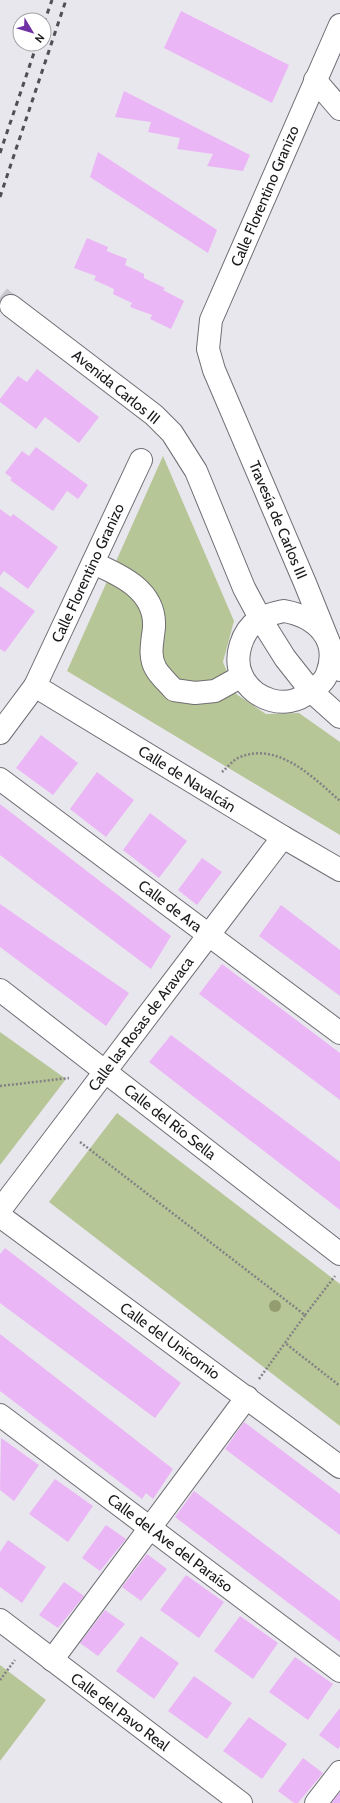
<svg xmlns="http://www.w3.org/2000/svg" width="340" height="1803" font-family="Cabin,sans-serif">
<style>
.green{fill:#b7c696}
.building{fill:#ebb6f5}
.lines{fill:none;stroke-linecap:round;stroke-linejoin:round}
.minor-tunnel{stroke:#cac8ce;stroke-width:22;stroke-dasharray:22 11;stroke-linecap:butt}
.minor-casing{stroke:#6f6e74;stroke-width:24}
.path{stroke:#838186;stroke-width:2.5;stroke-dasharray:2 2;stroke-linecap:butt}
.minor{stroke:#fff;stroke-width:22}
.rail{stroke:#504f53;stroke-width:3;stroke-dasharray:5 5;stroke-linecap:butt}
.tree{fill:#939c6e}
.labels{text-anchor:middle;stroke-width:3;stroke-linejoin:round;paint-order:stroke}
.street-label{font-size:15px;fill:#1a191c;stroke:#fff}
</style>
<rect width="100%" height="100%" fill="#e9e7ee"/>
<!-- green -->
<g class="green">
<polygon points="163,456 234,621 223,662 236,694 266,714 299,713 340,742 340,835 67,671"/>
<polygon points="0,1032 66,1079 0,1165"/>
<polygon points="117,1113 340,1284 340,1426 49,1202"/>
<polygon points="0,1665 46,1700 0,1761"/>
</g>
<!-- building -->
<g class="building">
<polygon points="181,11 289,65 272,103 164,48"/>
<polygon points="124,91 250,155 243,171 207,166 213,154 177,149 180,138 148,132 151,122 115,117"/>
<polygon points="98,152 217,230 208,253 90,177"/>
<polygon points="87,238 108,247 107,251 127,259 125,265 144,274 144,278 165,288 163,290 184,301 171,329 150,319 152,315 130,307 132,303 113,294 114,289 94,280 96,276 74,268"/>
<polygon points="37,369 99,417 79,443 45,417 36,429 0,402 0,399 18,376 27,382"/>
<polygon points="36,447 88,485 78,499 67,491 53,511 10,480 12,478 5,473 22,451 29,456"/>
<polygon points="0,509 11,517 13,514 58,547 28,589 4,571 0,576"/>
<polygon points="0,586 35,611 5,652 0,649"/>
<polygon points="41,735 78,763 53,795 16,768"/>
<polygon points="97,772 134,800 106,837 70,809"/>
<polygon points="0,804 171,936 151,969 0,855"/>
<polygon points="150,813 187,841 159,878 123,850"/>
<polygon points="202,858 222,872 197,905 178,890"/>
<polygon points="0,904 129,993 106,1026 0,947"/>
<polygon points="281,905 340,950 340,996 259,936"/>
<polygon points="222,964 340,1053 340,1100 199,994"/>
<polygon points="171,1035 340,1162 340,1210 149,1062"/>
<polygon points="5,1248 181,1383 155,1418 0,1303 0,1254"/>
<polygon points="0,1334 173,1469 153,1499 146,1493 142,1499 0,1391"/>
<polygon points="244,1422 340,1494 340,1535 225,1449"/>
<polygon points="1,1438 39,1465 14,1501 0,1490"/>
<polygon points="55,1479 93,1506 68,1542 29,1514"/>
<polygon points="194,1491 340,1601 340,1642 175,1517"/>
<polygon points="106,1525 126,1539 100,1571 82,1558"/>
<polygon points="8,1540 46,1567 22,1603 0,1587 0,1552"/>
<polygon points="147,1554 167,1569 141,1601 122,1587"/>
<polygon points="186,1575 224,1602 199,1638 160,1610"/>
<polygon points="64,1582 84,1596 58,1628 39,1615"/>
<polygon points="105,1610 125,1624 98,1656 80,1643"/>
<polygon points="240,1616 278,1643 253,1679 214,1651"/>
<polygon points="141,1636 179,1663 154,1699 116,1671"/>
<polygon points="295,1657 333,1684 308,1720 269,1692"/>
<polygon points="194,1676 232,1703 207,1739 168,1711"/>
<polygon points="340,1708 340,1746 338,1749 319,1735"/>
<polygon points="249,1717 287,1744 262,1779 223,1751"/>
<polygon points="303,1758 323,1773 298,1803 294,1803 278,1791"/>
<polygon points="340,1792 340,1803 331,1803"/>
</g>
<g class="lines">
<!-- minor-tunnel -->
<polyline class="minor-tunnel" points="0,297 11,306"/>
<defs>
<g id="minor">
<polyline points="340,25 211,320 208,349 214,370 305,583 340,670"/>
<polyline points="315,80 340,109"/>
<polyline points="11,306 154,415 172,433 196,471 244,588 260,618 285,658 311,691 340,717"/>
<path d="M 93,563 C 121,575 156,591 154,627 C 153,640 148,656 156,669 C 160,676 168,683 174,690 L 195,693 L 215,691 L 242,676"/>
<path d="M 284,611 C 317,617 340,640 327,674 C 324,683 315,688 308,693 C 287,710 254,701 242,676 C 233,657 242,631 258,620 C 265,615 275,613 284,611 Z"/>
<polyline points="35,686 283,837 340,870"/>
<polyline points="0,733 35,686 141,460"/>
<polyline points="0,779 340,1033"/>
<polyline points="0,990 340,1254"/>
<polyline points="0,1210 283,837"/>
<polyline points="0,1216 340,1467"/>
<polyline points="0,1415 340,1671"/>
<polyline points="0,1620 241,1803"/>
<polyline points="52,1660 247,1397"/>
<polyline points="316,1803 340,1772"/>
</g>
</defs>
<!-- minor casing -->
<use href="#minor" class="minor-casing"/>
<!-- path -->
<g class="path">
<path d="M 222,772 C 227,768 232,761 238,758 C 277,740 314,778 340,801"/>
<polyline points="0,1086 69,1078"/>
<polyline points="80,1142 305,1315 285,1343 340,1386"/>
<polyline points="305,1315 335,1276"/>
<polyline points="259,1379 285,1343"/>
<polyline points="0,1680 15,1660"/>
</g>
<!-- minor -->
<use href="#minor" class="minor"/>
<!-- rail -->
<g class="rail">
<polyline points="44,23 52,0"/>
<polyline points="0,153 37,44"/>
<polyline points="0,197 66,0"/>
</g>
</g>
<!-- trees -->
<circle class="tree" cx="275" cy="1306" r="6"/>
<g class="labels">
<!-- street labels -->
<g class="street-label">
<text transform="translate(265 196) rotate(-67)" y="5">Calle Florentino Granizo</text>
<text transform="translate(116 387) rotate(39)" y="5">Avenida Carlos III</text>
<text transform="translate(278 520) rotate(67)" y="5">Travesía de Carlos III</text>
<text transform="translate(88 573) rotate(-65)" y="5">Calle Florentino Granizo</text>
<text transform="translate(187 779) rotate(32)" y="5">Calle de Navalcán</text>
<text transform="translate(170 906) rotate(37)" y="5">Calle de Ara</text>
<text transform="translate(141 1024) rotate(-53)" y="5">Calle las Rosas de Aravaca</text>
<text transform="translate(170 1122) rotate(38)" y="5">Calle del Río Sella</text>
<text transform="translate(170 1341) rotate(36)" y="5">Calle del Unicornio</text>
<text transform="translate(170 1543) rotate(37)" y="5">Calle del Ave del Paraíso</text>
<text transform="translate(120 1712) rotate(37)" y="5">Calle del Pavo Real</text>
</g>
</g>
<!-- north arrow -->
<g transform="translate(32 32) rotate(128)"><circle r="19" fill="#ffffff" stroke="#a3a3a4"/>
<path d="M0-3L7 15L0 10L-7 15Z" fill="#7030a5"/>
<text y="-6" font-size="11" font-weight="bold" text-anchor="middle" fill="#1a191c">N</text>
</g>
</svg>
